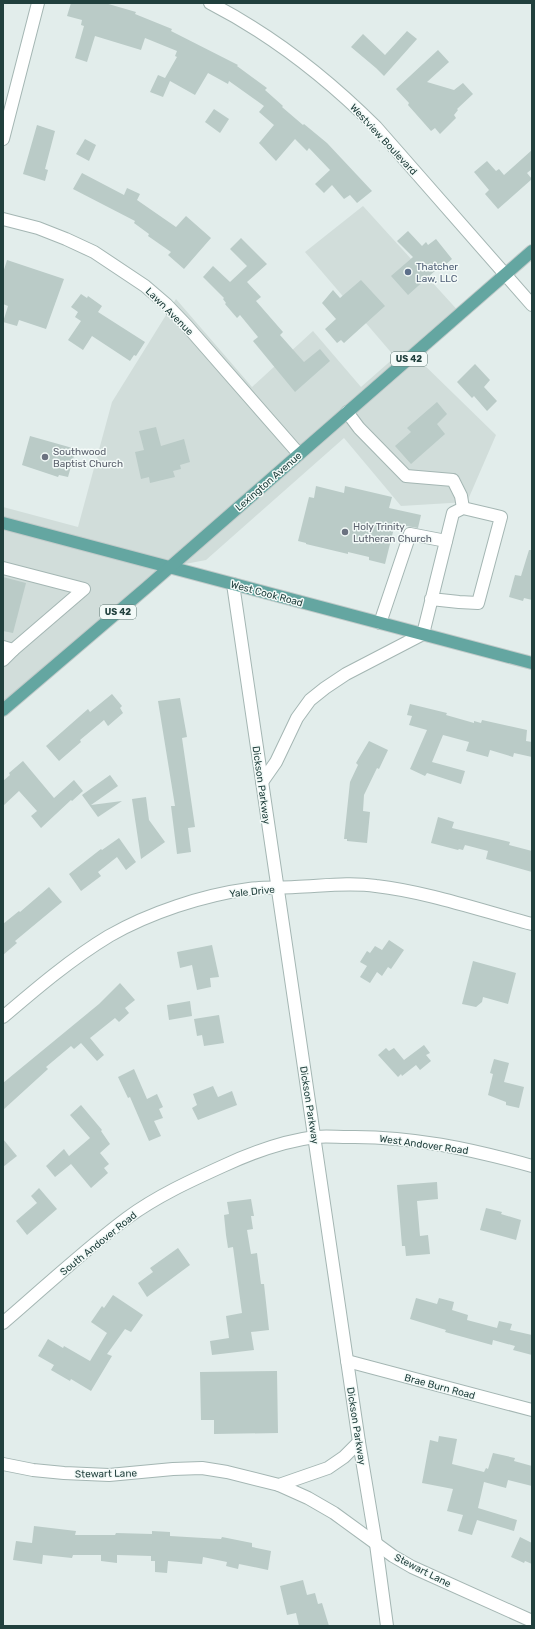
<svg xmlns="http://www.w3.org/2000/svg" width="535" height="1629" font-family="Rubik,sans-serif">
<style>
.built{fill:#d1ddda}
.building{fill:#bacbc7}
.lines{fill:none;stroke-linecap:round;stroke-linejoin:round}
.minor-casing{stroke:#a4b6b3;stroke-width:14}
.major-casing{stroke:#c1cac9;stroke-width:14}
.minor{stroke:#fff;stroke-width:12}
.major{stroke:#64a6a1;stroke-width:12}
.service-dot{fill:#5c6f8a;stroke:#f3faf8;stroke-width:1.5}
.worship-dot{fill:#6b7280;stroke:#f3faf8;stroke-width:1.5}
.labels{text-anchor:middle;stroke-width:3;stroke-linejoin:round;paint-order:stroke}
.shield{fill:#f3faf8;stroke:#607875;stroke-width:1}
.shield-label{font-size:9px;font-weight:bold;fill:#21403d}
.street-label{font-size:10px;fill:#21403d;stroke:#f3faf8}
.service-label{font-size:10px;fill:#4e5e75;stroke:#f3faf8;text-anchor:start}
.worship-label{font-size:10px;fill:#5b616d;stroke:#f3faf8;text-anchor:start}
</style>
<rect width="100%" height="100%" fill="#e2edeb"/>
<!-- built -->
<polygon class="built" points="363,206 461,314 415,356 496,435 467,502 401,506 344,438 206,560 169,567 3,706 3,507 78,527 112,402 176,299 252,387 313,331 361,387 395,357 305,252"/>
<!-- building -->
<g class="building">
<polygon points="71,3 105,3 136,12 135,14 172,29 171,31 238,65 237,66 267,88 265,90 283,106 282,107 303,125 304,124 327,143 372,191 357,203 350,195 344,199 332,185 324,193 315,184 330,170 309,148 307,151 295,139 276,161 259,143 274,125 259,112 264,106 229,81 228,84 208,73 195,95 170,81 163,97 150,92 158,75 165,78 177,57 175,56 177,51 145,38 141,50 95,36 87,62 75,58 84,26 81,25 82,20 67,16"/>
<polygon points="407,31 417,39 384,76 376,68 351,47 363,34 385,55"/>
<polygon points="438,50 449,62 427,82 454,90 463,83 473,94 457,109 458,110 454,115 456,118 440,134 435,128 431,131 408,105 409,103 396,89"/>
<polygon points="214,109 229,119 220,133 205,122"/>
<polygon points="37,125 55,131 45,169 48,170 45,181 23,174"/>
<polygon points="85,139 96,145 89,161 76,154"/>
<polygon points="532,150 532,169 527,173 532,179 498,209 485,194 489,190 474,172 487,161 496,171 499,169 504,175"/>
<polygon points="82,173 124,195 127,188 140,194 137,200 176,227 186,216 211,238 184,269 168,255 171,252 148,236 149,234 134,223 135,221 73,189"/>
<polygon points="408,231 422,246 426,242 428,245 436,239 452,259 438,271 436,270 408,295 391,276 413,257 397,241"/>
<polygon points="241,238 267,264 247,282 261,297 256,301 283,332 280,335 304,362 320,349 330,361 295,392 253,341 258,337 240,315 237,318 225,304 226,303 223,299 224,298 203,277 213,266 230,282 247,266 230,249"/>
<polygon points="7,260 64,279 46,329 19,320 17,326 3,322 8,306 3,304 3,273"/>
<polygon points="361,280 385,306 344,343 341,340 337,343 325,329 336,319 322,303 333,290 340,298"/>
<polygon points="81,294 87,298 88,296 102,306 98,312 145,342 136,356 134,355 130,361 92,336 83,350 68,340 81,321 75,317 78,312 71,307"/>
<polygon points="475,364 490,380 484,387 497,401 487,411 474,396 472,398 457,382"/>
<polygon points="437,402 447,414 437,424 445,434 411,464 395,446 411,432 407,428"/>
<polygon points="156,427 161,446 184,439 190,462 180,465 181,469 173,471 175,477 150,483 149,477 141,479 135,452 144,450 139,431"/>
<polygon points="30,436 76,449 68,477 59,475 58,477 22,465"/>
<polygon points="316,486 344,493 345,486 392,497 389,508 421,515 418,528 395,524 385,564 369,560 369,557 348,552 348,554 306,544 306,543 298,541 309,497 314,498"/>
<polygon points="529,550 532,550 532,600 524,598 523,601 509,597 515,575 521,576"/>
<polygon points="3,577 26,583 13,633 3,631"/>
<polygon points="112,694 122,706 120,708 123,713 108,726 104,720 80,740 81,742 59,761 46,746 88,709 90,712"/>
<polygon points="180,698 187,737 182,738 195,827 188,828 191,852 177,854 171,806 175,806 158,701"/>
<polygon points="410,704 447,713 446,715 474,723 474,721 481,723 482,720 527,730 526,741 532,742 532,757 514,753 513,757 490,750 488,757 466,751 469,742 443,735 432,762 465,771 461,784 427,773 425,776 410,769 427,730 409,725 412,716 407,715"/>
<polygon points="369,741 388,750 379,769 377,768 364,795 363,811 370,812 367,843 347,841 347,839 344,839 350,782 358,765 356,763"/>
<polygon points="23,761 54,798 74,780 83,791 72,801 71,800 41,828 31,816 37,811 19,791 3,806 3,781 10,775 9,773"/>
<polygon points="110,775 118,786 91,805 122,801 98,817 82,795"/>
<polygon points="146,797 149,820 165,842 141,859 132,799"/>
<polygon points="438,817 454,822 452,828 510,842 509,845 532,851 532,872 486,859 488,851 465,845 463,850 459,849 458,850 431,843"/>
<polygon points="119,838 136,862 126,870 117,857 98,872 101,876 81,891 69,874 101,849 102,850"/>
<polygon points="49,887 62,902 15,941 17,943 3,955 3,924 19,911 20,912"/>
<polygon points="389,940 404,950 391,969 388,967 382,976 377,972 370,983 360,977 367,966 360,962 367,951 370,953 375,946 382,950"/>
<polygon points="212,945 219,977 210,978 211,987 197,990 192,965 180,968 177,952"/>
<polygon points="473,961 516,973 508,1004 483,997 482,1002 476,1007 462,1004"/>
<polygon points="120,983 135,1000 125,1008 129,1013 119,1022 115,1018 90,1038 104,1055 97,1061 81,1043 74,1049 71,1046 46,1067 48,1069 3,1110 3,1083 99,1004"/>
<polygon points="190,1001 192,1016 169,1020 167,1005"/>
<polygon points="219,1015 224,1043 204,1046 202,1035 197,1036 194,1019"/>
<polygon points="424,1045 430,1053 426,1055 431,1061 420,1070 416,1065 402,1076 401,1074 398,1077 378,1055 386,1048 389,1051 394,1048 404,1060"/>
<polygon points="494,1059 509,1063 504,1082 524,1087 519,1108 506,1105 506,1102 488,1095 493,1074 490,1073"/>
<polygon points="134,1069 147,1099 157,1094 163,1107 159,1109 163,1118 154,1121 161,1136 149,1141 130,1097 128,1098 118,1077"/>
<polygon points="213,1086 218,1097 232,1091 237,1105 198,1120 192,1108 197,1105 193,1094"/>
<polygon points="81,1105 102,1130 101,1131 110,1144 100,1153 109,1164 104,1168 108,1173 91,1188 71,1164 55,1177 46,1166 64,1149 69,1156 90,1138 70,1115"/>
<polygon points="3,1139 17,1156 3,1167"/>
<polygon points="437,1182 438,1199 417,1201 420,1236 428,1235 430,1254 406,1256 405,1246 402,1246 397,1185"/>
<polygon points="39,1188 57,1209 27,1235 16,1221 37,1203 31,1196"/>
<polygon points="251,1199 254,1216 251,1216 253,1229 247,1230 251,1254 257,1253 261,1284 264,1284 269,1330 251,1332 254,1350 212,1355 210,1341 229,1338 226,1316 242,1313 233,1247 228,1248 226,1235 224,1215 229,1214 227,1202"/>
<polygon points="486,1208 502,1212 501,1214 521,1220 516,1240 480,1230"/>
<polygon points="178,1248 190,1265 147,1297 138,1283 153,1272 150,1268"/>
<polygon points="113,1295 143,1315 131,1332 125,1329 107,1354 112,1356 91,1391 71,1379 70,1381 51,1370 54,1365 38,1356 48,1339 63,1348 64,1346 90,1361 107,1333 91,1322 102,1306 104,1308"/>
<polygon points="416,1298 437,1304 439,1298 454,1302 452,1310 468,1315 467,1320 497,1328 499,1321 512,1324 510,1330 532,1335 532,1355 513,1350 515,1346 493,1340 492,1345 445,1332 446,1330 410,1319"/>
<polygon points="277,1371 278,1433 214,1434 214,1420 201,1420 200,1372"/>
<polygon points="439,1436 457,1439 452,1464 484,1472 486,1468 488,1469 493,1453 515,1458 514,1461 532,1466 532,1486 508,1480 506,1488 484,1482 478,1508 517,1520 514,1531 477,1520 472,1535 458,1531 463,1515 447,1511 453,1489 422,1483 430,1440 438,1442"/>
<polygon points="34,1526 76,1531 75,1535 115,1535 116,1533 152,1534 152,1531 170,1532 170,1536 221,1539 222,1537 252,1543 252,1547 271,1551 268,1570 239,1564 238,1569 226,1566 227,1562 203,1557 202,1564 168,1561 167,1573 155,1572 155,1561 151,1561 151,1556 117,1555 117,1563 101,1561 101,1555 73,1555 72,1558 43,1555 42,1564 13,1560 16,1541 32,1543"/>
<polygon points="520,1537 532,1543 532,1564 525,1561 524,1563 511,1557"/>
<polygon points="303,1580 307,1595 315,1593 318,1604 322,1603 329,1626 299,1626 296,1613 287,1615 280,1586"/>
</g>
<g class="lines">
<defs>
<g id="minor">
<path d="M 210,3 C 274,36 326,77 376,127 L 532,305"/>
<polyline points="3,139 38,3"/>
<polyline points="3,219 38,228 66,239 94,252 145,286 166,304 187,326 299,454"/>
<polyline points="347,412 359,428 406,476 453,480 461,496 463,508"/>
<polyline points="3,568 84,589 13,650"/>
<polyline points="233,584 359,1442 376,1544 387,1626"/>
<polyline points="380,623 410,534 446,541"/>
<polyline points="3,647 13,650 3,660"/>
<polyline points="262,782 276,762 297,718 310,700 325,688 346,674 423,634 453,513 463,508 501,517 478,603 459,602 431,599"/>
<path d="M 3,1017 C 37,988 71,959 109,936 C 149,913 203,895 249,889 C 264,887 280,888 295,887 C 322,886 349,882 376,886 C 428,892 482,911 532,924"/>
<path d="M 3,1323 C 44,1288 84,1250 127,1218 C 157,1196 190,1181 223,1166 C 251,1153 284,1141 315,1137 C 325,1136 337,1137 348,1137 C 411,1136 471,1149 532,1166"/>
<polyline points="347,1361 532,1410"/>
<polyline points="3,1464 33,1470 64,1473 109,1475 173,1469 202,1468 227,1472 279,1485 328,1468 344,1457 359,1442"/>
<polyline points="279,1485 308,1498 334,1513 393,1556 412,1567 532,1621"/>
</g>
<g id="major">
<polyline points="3,523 532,663"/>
<polyline points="3,710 146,588 532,251"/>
</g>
</defs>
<!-- minor casing -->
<use href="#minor" class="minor-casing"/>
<!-- major casing -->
<use href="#major" class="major-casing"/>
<!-- minor -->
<use href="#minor" class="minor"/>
<!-- major -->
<use href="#major" class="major"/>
</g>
<!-- markers -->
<circle class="service-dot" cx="408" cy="272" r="4"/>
<g class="worship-dot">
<circle cx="45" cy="457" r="4"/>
<circle cx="345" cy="532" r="4"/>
</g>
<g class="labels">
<!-- shield labels -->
<g class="shield">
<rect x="391" y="352" width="36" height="14" rx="3"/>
<rect x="100" y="605" width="36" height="14" rx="3"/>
</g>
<g class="shield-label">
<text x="409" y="362">US 42</text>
<text x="118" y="615">US 42</text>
</g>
<!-- street labels -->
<g class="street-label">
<text transform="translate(384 139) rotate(47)" y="4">Westview Boulevard</text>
<text transform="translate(170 311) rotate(45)" y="4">Lawn Avenue</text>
<text transform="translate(268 481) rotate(-41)" y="4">Lexington Avenue</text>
<text transform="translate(267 593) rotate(15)" y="4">West Cook Road</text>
<text transform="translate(262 785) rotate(82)" y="4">Dickson Parkway</text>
<text transform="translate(252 891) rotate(-6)" y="4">Yale Drive</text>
<text transform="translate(310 1105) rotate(81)" y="4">Dickson Parkway</text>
<text transform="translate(424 1144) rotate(8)" y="4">West Andover Road</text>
<text transform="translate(98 1243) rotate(-39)" y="4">South Andover Road</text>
<text transform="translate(440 1386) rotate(15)" y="4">Brae Burn Road</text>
<text transform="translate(357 1426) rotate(81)" y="4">Dickson Parkway</text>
<text transform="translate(106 1473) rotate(-1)" y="4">Stewart Lane</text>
<text transform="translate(423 1570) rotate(27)" y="4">Stewart Lane</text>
</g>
<!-- service labels -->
<g class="service-label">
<text x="416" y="270">Thatcher<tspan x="416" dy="12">Law, LLC</tspan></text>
</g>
<!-- worship labels -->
<g class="worship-label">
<text x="53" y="455">Southwood<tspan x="53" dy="12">Baptist Church</tspan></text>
<text x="353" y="530">Holy Trinity<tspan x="353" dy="12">Lutheran Church</tspan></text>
</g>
</g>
<!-- border -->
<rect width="535" height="1629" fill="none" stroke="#21403d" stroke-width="8"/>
</svg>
